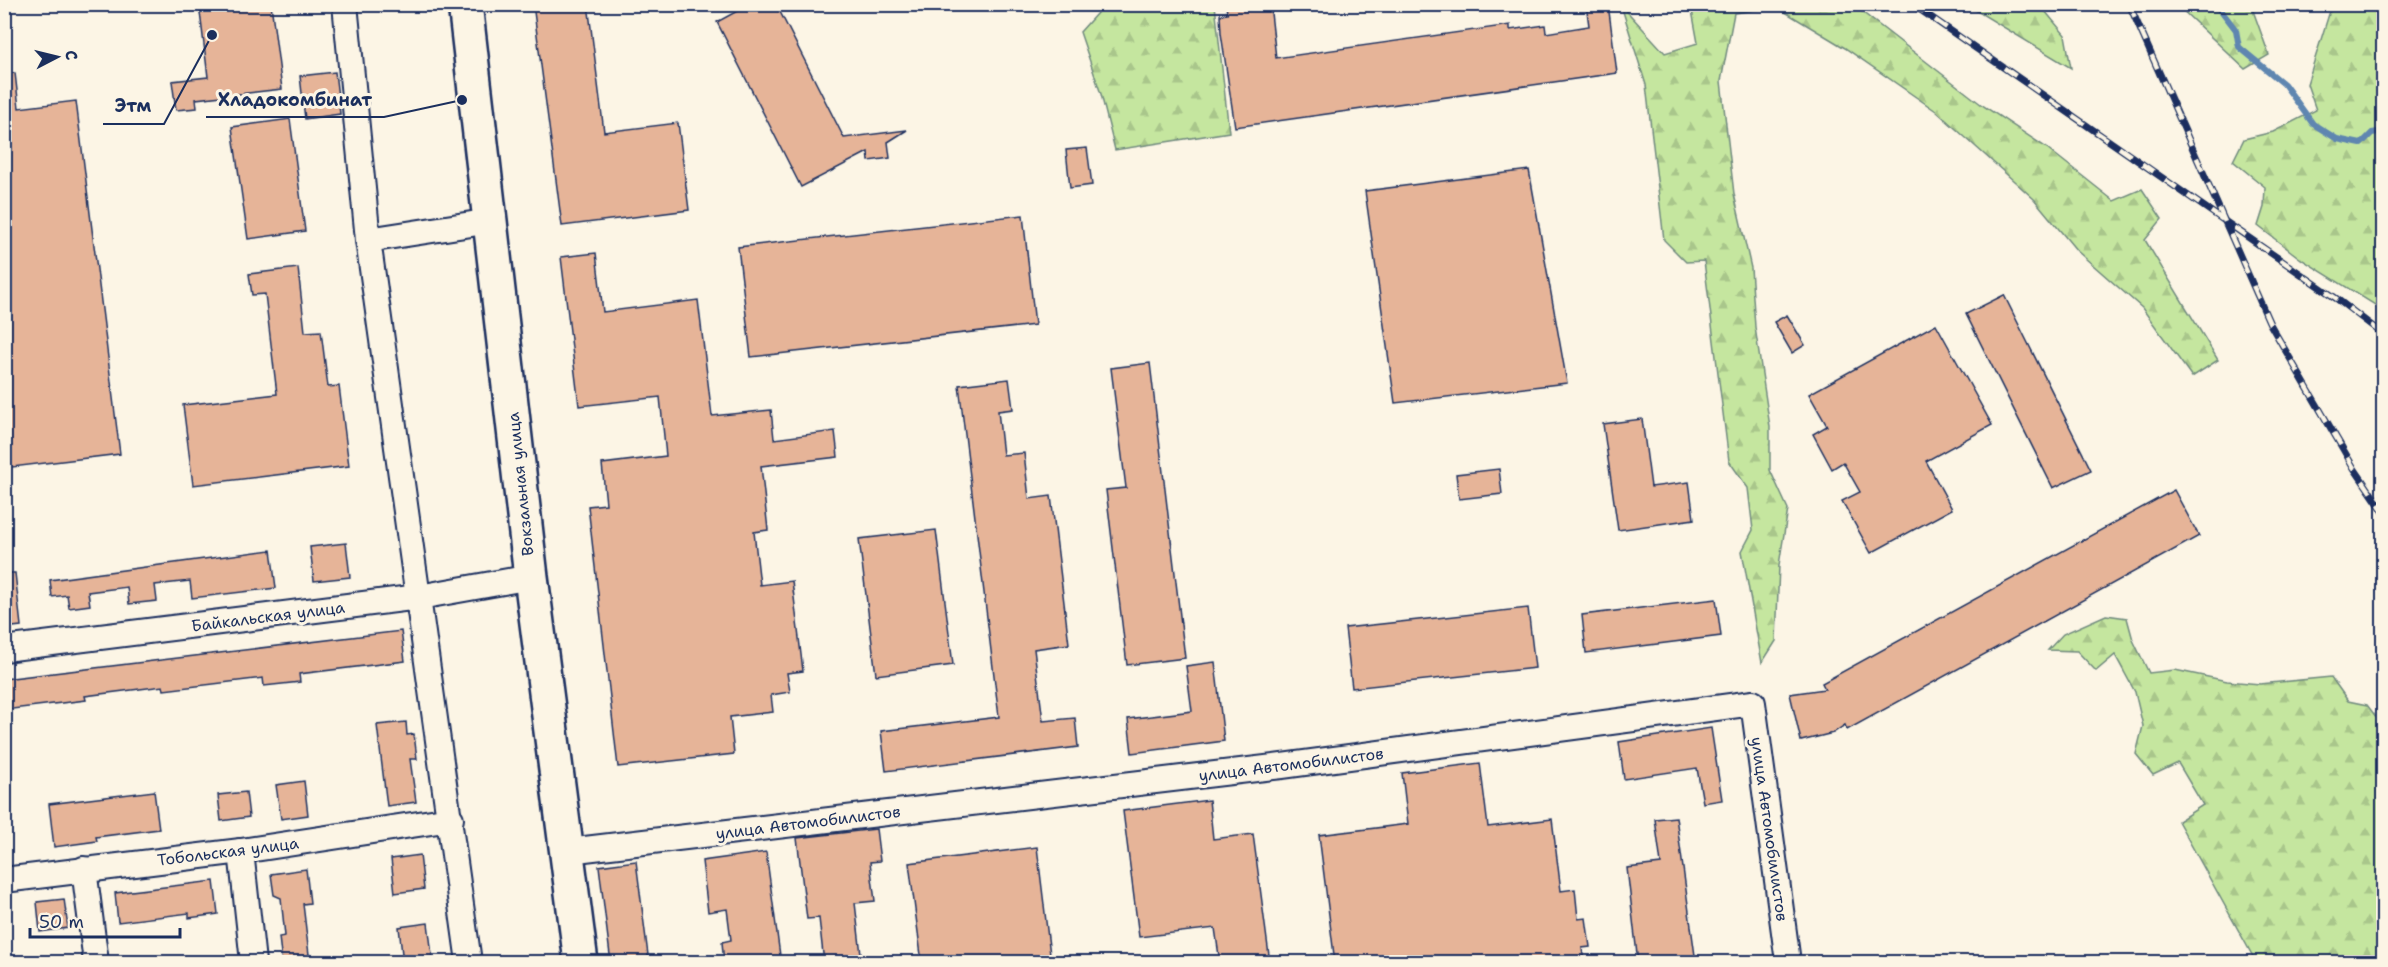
<svg xmlns="http://www.w3.org/2000/svg" width="2388" height="967" font-family="'Shantell Sans',sans-serif">
<style>
.forest{fill:url(#forest-firs);stroke:#708a7e;stroke-width:1.5}
.lines{fill:none;stroke-linecap:round;stroke-linejoin:round}
.stream{stroke:#5e86b0;stroke-width:6}
.building{fill:#e6b498;stroke:#1b2f5e;stroke-width:1.5}
.minor-casing{stroke:#1b2f5e;stroke-width:28}
.secondary-casing{stroke:#1b2f5e;stroke-width:38}
.minor{stroke:#fcf5e5;stroke-width:24}
.secondary{stroke:#fcf5e5;stroke-width:33}
.rail-casing{stroke:#1b2f5e;stroke-width:7}
.rail{stroke:#fcf5e5;stroke-width:4.5;stroke-dasharray:14;stroke-linecap:butt}
.labels{text-anchor:middle;stroke-width:6;stroke-linejoin:round;paint-order:stroke}
.street-label{font-size:16px;fill:#1b2f5e;stroke:#fcf5e5}
.leader{fill:none;stroke:#1b2f5e;stroke-width:2}
.callout-dot{fill:#1b2f5e;stroke:#fcf5e5;stroke-width:2}
.callout-label{font-size:18px;text-anchor:middle;font-weight:bold;fill:#1b2f5e;stroke:#fcf5e5;stroke-width:6;stroke-linejoin:round;paint-order:stroke}
</style>
<defs>
<pattern id="forest-firs" width="22" height="20" patternUnits="userSpaceOnUse" patternTransform="scale(1.5)"><rect width="22" height="20" fill="#c5e69f"/><path d="M5 1l3.5 6h-7zM16 11l3.5 6h-7z" fill="#a9c68b"/></pattern>
</defs>
<rect width="100%" height="100%" fill="#fcf5e5"/>
<filter id="ink" filterUnits="userSpaceOnUse"><feTurbulence type="fractalNoise" baseFrequency=".0167" numOctaves="2"/><feDisplacementMap in="SourceGraphic" scale="12" xChannelSelector="R" yChannelSelector="G"/><feConvolveMatrix kernelMatrix="1 2 1 2 8 2 1 2 1" color-interpolation-filters="sRGB"/></filter>
<g filter="url(#ink)">
<!-- forest -->
<g class="forest">
<polygon points="1095,5 1215,5 1229,132 1115,150 1101,94 1080,32 1097,13"/>
<polygon points="1621,5 1665,53 1698,43 1691,5 1853,5 1982,105 2047,148 2114,201 2142,189 2162,219 2145,240 2218,360 2192,377 2142,308 2077,251 2034,199 1936,111 1845,48 1777,7 1734,13 1721,81 1734,194 1751,268 1755,327 1770,427 1770,470 1788,509 1779,565 1776,641 1762,663 1742,551 1753,530 1748,488 1729,461 1704,261 1686,262 1664,240 1646,85"/>
<polygon points="1967,5 2040,5 2065,35 2071,68"/>
<polygon points="2177,5 2251,5 2269,55 2245,69"/>
<polygon points="2329,5 2383,5 2383,310 2301,259 2258,226 2264,207 2265,187 2233,161 2244,139 2273,132 2316,110 2307,84 2330,11"/>
<polygon points="2106,615 2127,618 2133,640 2149,673 2175,670 2227,681 2260,684 2331,677 2348,701 2367,705 2383,726 2383,962 2256,962 2178,821 2203,805 2178,763 2153,775 2136,754 2143,726 2135,692 2115,655 2096,671 2077,651 2048,650 2063,634"/>
</g>
<g class="lines">
<!-- stream -->
<polyline class="stream" points="2216,4 2236,30 2239,47 2284,84 2313,124 2337,139 2361,144 2372,133 2384,131"/>
</g>
<!-- building -->
<g class="building">
<polygon points="199,4 271,4 282,89 196,99 197,108 176,110 172,81 208,77"/>
<polygon points="533,4 588,4 604,132 678,123 689,210 562,226"/>
<polygon points="750,4 776,4 844,138 907,130 888,142 890,158 869,161 868,152 801,187 717,22"/>
<polygon points="1226,4 1270,4 1276,58 1510,25 1510,30 1545,25 1546,33 1589,26 1586,4 1608,4 1617,73 1235,127 1221,33 1220,15 1227,14"/>
<polygon points="335,72 340,114 305,119 300,76"/>
<polygon points="15,73 19,108 76,101 120,454 4,468 4,74"/>
<polygon points="290,119 305,231 248,239 232,127"/>
<polygon points="1087,148 1092,185 1070,188 1066,150"/>
<polygon points="1529,170 1567,383 1395,403 1365,191"/>
<polygon points="1023,215 1035,325 751,357 738,247"/>
<polygon points="596,253 603,312 698,300 712,416 771,410 774,439 835,431 838,457 761,466 768,530 754,532 760,585 792,581 803,671 787,673 790,692 771,695 773,712 730,717 734,754 618,767 588,506 606,504 602,464 666,456 660,397 579,406 561,257"/>
<polygon points="298,268 305,332 321,331 328,387 339,386 349,466 193,485 183,405 277,394 265,294 252,295 249,274"/>
<polygon points="2004,295 2091,470 2053,488 1966,314"/>
<polygon points="1787,315 1805,345 1792,353 1774,322"/>
<polygon points="1936,324 1992,425 1926,461 1952,509 1871,553 1842,501 1860,492 1843,462 1832,469 1813,434 1827,426 1809,394"/>
<polygon points="1150,363 1185,658 1127,665 1106,490 1126,488 1111,368"/>
<polygon points="1009,379 1013,409 998,411 1003,455 1024,453 1029,499 1051,496 1069,644 1034,649 1043,721 1075,718 1078,747 886,771 881,731 999,717 959,385"/>
<polygon points="1642,419 1651,487 1689,482 1694,519 1618,530 1603,424"/>
<polygon points="1499,469 1502,494 1459,499 1456,474"/>
<polygon points="2174,490 2199,536 1847,730 1845,725 1833,733 1801,741 1790,694 1825,689 1822,683"/>
<polygon points="936,530 953,665 876,675 859,539"/>
<polygon points="346,543 350,577 314,581 310,547"/>
<polygon points="271,550 276,588 192,598 190,581 155,585 157,601 129,604 127,587 88,592 90,605 69,608 67,595 52,597 50,580"/>
<polygon points="4,573 15,573 21,626 4,628"/>
<polygon points="1716,599 1721,636 1586,653 1582,615"/>
<polygon points="1528,608 1535,668 1352,688 1345,628"/>
<polygon points="401,631 405,661 299,674 300,682 264,686 263,678 164,690 163,686 85,696 86,700 4,710 4,679"/>
<polygon points="1215,662 1224,741 1132,753 1128,719 1192,711 1186,666"/>
<polygon points="406,722 407,735 414,734 417,759 410,759 416,802 387,806 377,725"/>
<polygon points="1711,728 1722,800 1703,803 1697,768 1624,779 1619,742"/>
<polygon points="1480,763 1488,827 1552,819 1561,891 1575,889 1578,919 1586,918 1590,947 1582,948 1584,963 1335,963 1319,835 1408,824 1402,773"/>
<polygon points="304,781 308,815 281,819 276,785"/>
<polygon points="154,791 159,829 96,837 97,841 54,847 49,804"/>
<polygon points="246,792 249,817 221,821 218,795"/>
<polygon points="1209,800 1213,839 1253,834 1270,963 1220,963 1215,928 1139,937 1123,811"/>
<polygon points="1676,817 1696,963 1638,963 1627,868 1661,864 1655,819"/>
<polygon points="876,829 880,861 870,862 875,901 855,903 862,963 824,963 819,918 807,919 797,838"/>
<polygon points="1037,847 1051,963 922,963 909,863"/>
<polygon points="766,852 781,963 724,963 722,942 731,940 727,909 708,912 702,861"/>
<polygon points="420,855 424,889 395,893 391,859"/>
<polygon points="636,861 649,963 611,963 599,866"/>
<polygon points="306,869 310,903 303,904 310,963 282,963 279,937 285,936 281,898 274,895 271,874"/>
<polygon points="214,881 218,914 189,918 189,913 118,922 115,893"/>
<polygon points="64,899 68,928 40,932 37,902"/>
<polygon points="428,923 433,963 403,963 399,927"/>
</g>
<g class="lines">
<defs>
<g id="minor">
<polyline points="345,4 368,240 469,962"/>
<polyline points="368,240 491,221"/>
<polyline points="4,649 419,597 531,577"/>
<polyline points="241,851 253,962"/>
<polyline points="568,851 1282,766 1753,703 1788,962"/>
<polyline points="84,869 96,962"/>
<polyline points="4,880 241,851 451,819"/>
</g>
<polyline id="secondary" points="465,4 531,577 581,962"/>
</defs>
<!-- minor casing -->
<use href="#minor" class="minor-casing"/>
<!-- secondary casing -->
<use href="#secondary" class="secondary-casing"/>
<!-- minor -->
<use href="#minor" class="minor"/>
<!-- secondary -->
<use href="#secondary" class="secondary"/>
<defs>
<g id="rail">
<polyline points="1912,4 2337,299 2384,335"/>
<polyline points="2129,4 2270,324 2354,468 2384,512"/>
</g>
</defs>
<!-- rail casing -->
<use href="#rail" class="rail-casing"/>
<!-- rail -->
<use href="#rail" class="rail"/>
</g>
</g>
<g class="labels">
<!-- street labels -->
<g class="street-label">
<text transform="translate(520 484) rotate(-96)" y="6">Вокзальная улица</text>
<text transform="translate(268 616) rotate(-7)" y="6">Байкальская улица</text>
<text transform="translate(1291 764) rotate(-7)" y="6">улица Автомобилистов</text>
<text transform="translate(808 822) rotate(-7)" y="6">улица Автомобилистов</text>
<text transform="translate(1770 829) rotate(82)" y="6">улица Автомобилистов</text>
<text transform="translate(228 851) rotate(-7)" y="6">Тобольская улица</text>
</g>
</g>
<!-- callouts -->
<path class="leader" d="M462 100L384 117H206M212 35L164 124H103"/>
<g class="callout-dot">
<circle cx="462" cy="100" r="6"/>
<circle cx="212" cy="35" r="6"/>
</g>
<g class="callout-label">
<text x="295" y="106">Хладокомбинат</text>
<text x="133" y="112">Этм</text>
</g>
<!-- margin -->
<rect width="2388" height="967" fill="none" stroke="#fcf5e5" stroke-width="24"/>
<rect x="12" y="12" width="2364" height="943" fill="none" stroke="#1b2f5e" stroke-width="2" filter="url(#ink)"/>
<!-- north arrow -->
<g transform="translate(57 57) rotate(83)" stroke="#fcf5e5" stroke-width="4.5" paint-order="stroke">
<path d="M0-4.5L10 22L0 15L-10 22Z" fill="#1b2f5e"/>
<text y="-9" font-size="16" font-weight="bold" text-anchor="middle" fill="#1b2f5e">С</text>
</g>
<!-- scale -->
<path d="M30 928v9h150v-9" fill="none" stroke="#1b2f5e" stroke-width="3"/>
<text x="39" y="928" font-size="18" fill="#1b2f5e" stroke="#fcf5e5" stroke-width="4.5" paint-order="stroke">50 m</text>
</svg>
